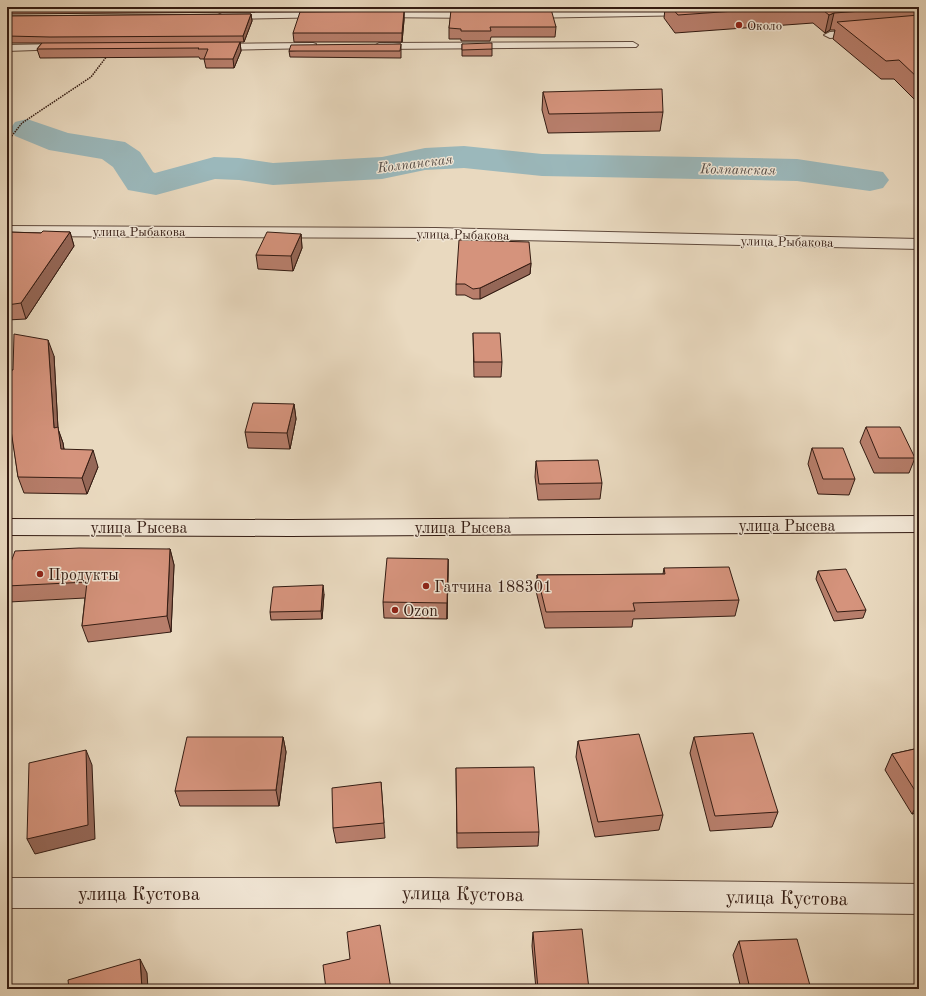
<svg xmlns="http://www.w3.org/2000/svg" width="926" height="996" font-family="'Old Standard TT',serif">
<style>
.lines{fill:none;stroke-linecap:round;stroke-linejoin:round}
.river{fill:#9bb8bb;fill-rule:evenodd}
.service-casing{stroke:#604a3d;stroke-width:2}
.minor-casing{stroke:#604a3d;stroke-width:2}
.secondary-casing{stroke:#331b12;stroke-width:2}
.path{stroke:#331b12;stroke-width:1.5;stroke-dasharray:1.5 1;stroke-linecap:butt}
.service{fill:#f1e6d5;fill-rule:evenodd}
.minor{fill:#f1e6d5;fill-rule:evenodd}
.secondary{fill:#f1e6d5;fill-rule:evenodd}
.wall{fill:#b77e6b;stroke:#331b12}
.shaded-wall{fill:#956757;stroke:#331b12}
.building{fill:#d5937c;stroke:#331b12}
.poi-dot{fill:#8f2418;stroke:#f1e6d5;stroke-width:1.5}
.labels{text-anchor:middle;stroke-width:3;stroke-linejoin:round;paint-order:stroke}
.far-poi-label{font-size:13px;fill:#331b12;stroke:#f1e6d5;text-anchor:start}
.far-street-label{font-size:13px;fill:#331b12;stroke:#f1e6d5}
.far-water-label{font-size:14px;font-style:italic;fill:#524a45;stroke:#f1e6d5}
.street-label{font-size:16px;fill:#331b12;stroke:#f1e6d5}
.poi-label{font-size:16px;fill:#331b12;stroke:#f1e6d5;text-anchor:start}
.near-street-label{font-size:19px;fill:#331b12;stroke:#f1e6d5}
</style>
<rect width="100%" height="100%" fill="#e9d9bf"/>
<filter id="stains"><feTurbulence type="fractalNoise" baseFrequency=".005" numOctaves="4"/><feColorMatrix values="0 0 0 0 .2 0 0 0 0 .09 0 0 0 0 .02 0 0 0 .5 -.17"/></filter>
<radialGradient id="worn" r=".72"><stop offset=".6" stop-color="#630" stop-opacity="0"/><stop offset="1" stop-color="#630" stop-opacity=".3"/></radialGradient>
<g class="lines">
<!-- river -->
<polygon class="river" points="27,119 68,133 125,142 140,152 153,172 155,173 214,157 239,158 273,163 382,157 425,148 464,146 542,154 797,159 883,172 889,180 883,188 870,191 797,181 542,176 464,168 425,170 382,179 273,185 239,180 215,179 156,195 128,190 113,167 102,159 49,150 15,136 10,129 15,122"/>
<defs>
<g id="service">
<polygon points="633,42 638,45 636,47 379,49 374,46 379,43"/>
<polygon points="313,43 316,44 316,48 217,50 212,47 217,44"/>
<polygon points="61,44 66,47 64,49 7,51 7,45"/>
</g>
<g id="minor">
<polygon points="694,10 698,11 700,13 698,15 522,18 516,15 522,12"/>
<polygon points="330,12 336,15 334,17 222,19 216,16 222,13"/>
<polygon points="374,12 480,12 486,15 480,18 370,17 368,15"/>
<polygon points="919,25 919,31 830,38 824,35 830,32"/>
<polygon points="7,226 436,228 919,239 919,249 436,238 7,236"/>
<polygon points="7,878 427,878 919,884 919,914 427,908 7,908"/>
</g>
<polygon id="secondary" points="919,516 919,532 290,536 7,535 7,519 290,520"/>
</defs>
<!-- service casing -->
<use href="#service" class="service-casing"/>
<!-- minor casing -->
<use href="#minor" class="minor-casing"/>
<!-- secondary casing -->
<use href="#secondary" class="secondary-casing"/>
<!-- path -->
<polyline class="path" points="7,142 22,123 91,77 107,56"/>
<!-- service -->
<use href="#service" class="service"/>
<!-- minor -->
<use href="#minor" class="minor"/>
<!-- secondary -->
<use href="#secondary" class="secondary"/>
</g>
<!-- wall -->
<g class="wall">
<polygon points="7,7 257,7 255,12 7,14"/>
<polygon points="303,7 405,7 405,11 304,12"/>
<polygon points="452,7 549,7 548,9 556,27 555,37 491,37 490,41 461,41 461,39 449,39 449,28"/>
<polygon points="655,7 919,7 919,104 894,79 881,79 833,39 835,30 830,30 825,33 813,23 675,33 664,18 665,9 657,10"/>
<polygon points="404,11 404,20 402,42 294,42 293,33"/>
<polygon points="251,14 252,21 244,42 240,42 241,51 234,68 206,68 204,59 200,59 199,57 40,58 37,49 42,43 7,43 7,16"/>
<polygon points="401,44 401,58 290,57 289,51"/>
<polygon points="462,44 492,49 492,56 462,56"/>
<polygon points="543,92 663,112 660,131 548,133 542,110"/>
<polygon points="7,232 41,233 70,232 74,246 26,319 7,320"/>
<polygon points="301,234 302,248 293,271 258,269 256,255"/>
<polygon points="531,263 530,274 480,299 473,299 465,295 456,295 456,284"/>
<polygon points="473,333 502,362 501,377 474,377"/>
<polygon points="54,356 58,429 63,443 64,449 98,467 87,494 24,493 18,477 11,427 9,428 7,422 7,371 13,370"/>
<polygon points="294,404 296,419 290,449 248,448 245,432"/>
<polygon points="866,427 915,458 909,473 874,473 860,442"/>
<polygon points="812,448 855,479 849,495 818,494 808,464"/>
<polygon points="536,461 602,483 600,499 538,500 535,477"/>
<polygon points="170,549 174,565 171,632 88,642 82,626 85,598 9,602 7,597 7,573"/>
<polygon points="448,559 448,575 447,619 384,618 383,602"/>
<polygon points="664,568 739,600 735,616 633,619 632,627 545,628 536,591 537,575 663,574"/>
<polygon points="818,571 866,610 863,618 834,621 816,579"/>
<polygon points="324,594 322,619 271,620 270,612"/>
<polygon points="283,737 286,752 279,806 180,806 175,791"/>
<polygon points="694,737 778,812 772,827 710,831 690,753"/>
<polygon points="578,741 663,815 659,830 595,837 576,757"/>
<polygon points="919,748 919,812 912,814 885,770 892,754"/>
<polygon points="456,768 539,832 538,846 457,848"/>
<polygon points="381,782 385,838 336,843 333,828"/>
<polygon points="533,932 589,989 536,989 532,946"/>
<polygon points="739,941 811,989 741,989 733,955"/>
</g>
<!-- shaded-wall -->
<g class="shaded-wall">
<polygon points="255,7 257,7 255,12"/>
<polygon points="404,11 404,20 402,42 402,33"/>
<polygon points="834,13 830,30 825,33 829,15"/>
<polygon points="251,14 252,21 244,42 243,36"/>
<polygon points="240,42 241,51 234,68 233,59"/>
<polygon points="70,232 74,246 26,319 21,303"/>
<polygon points="301,234 302,248 293,271 291,256"/>
<polygon points="531,263 530,274 480,299 480,288"/>
<polygon points="48,340 54,356 58,429 63,443 66,466 54,428"/>
<polygon points="294,404 296,419 290,449 287,433"/>
<polygon points="8,410 14,427 9,428 7,422 7,411"/>
<polygon points="93,450 98,467 87,494 82,478"/>
<polygon points="170,549 174,565 171,632 167,616"/>
<polygon points="448,559 448,575 447,619 447,603"/>
<polygon points="323,585 324,594 322,619 321,611"/>
<polygon points="283,737 286,752 279,806 276,790"/>
<polygon points="86,750 92,765 95,839 35,854 27,839"/>
<polygon points="919,801 919,812 912,814"/>
<polygon points="140,959 147,973 148,989 142,989"/>
</g>
<!-- building -->
<g class="building">
<polygon points="671,7 792,7 678,15"/>
<polygon points="819,7 918,7 834,13 829,15"/>
<polygon points="551,9 556,27 490,27 491,31 461,31 461,29 449,28 451,10"/>
<polygon points="404,11 402,33 293,33 300,12"/>
<polygon points="251,14 243,36 50,37 7,36 7,16"/>
<polygon points="919,15 919,79 899,60 886,61 837,22"/>
<polygon points="240,42 233,59 204,59 208,49 198,49 199,48 37,49 42,43"/>
<polygon points="492,43 492,49 462,50 462,44"/>
<polygon points="401,44 400,51 289,51 291,45"/>
<polygon points="662,89 663,112 549,114 543,92"/>
<polygon points="43,231 70,232 21,303 7,305 7,232 41,233"/>
<polygon points="267,232 301,234 291,256 256,255"/>
<polygon points="459,240 529,242 531,263 480,288 473,289 465,284 456,284"/>
<polygon points="473,333 500,333 502,362 474,362"/>
<polygon points="14,334 48,340 54,428 58,427 61,449 93,450 82,478 18,477 8,410 7,411 7,371 13,370"/>
<polygon points="253,403 294,404 287,433 245,432"/>
<polygon points="866,427 900,427 915,458 879,458"/>
<polygon points="812,448 843,448 855,479 823,479"/>
<polygon points="598,460 602,483 539,484 536,461"/>
<polygon points="79,548 170,549 167,616 82,626 87,582 7,586 7,573 15,551"/>
<polygon points="387,558 448,559 447,603 383,602"/>
<polygon points="729,567 739,600 633,603 635,611 546,612 537,575 665,574 664,568"/>
<polygon points="846,569 866,610 837,612 818,571"/>
<polygon points="323,585 321,611 270,612 273,587"/>
<polygon points="753,733 778,812 715,816 694,737"/>
<polygon points="639,734 663,815 598,822 578,741"/>
<polygon points="187,737 283,737 276,790 175,791"/>
<polygon points="919,748 919,797 892,754"/>
<polygon points="86,750 88,825 27,839 29,763"/>
<polygon points="534,767 539,832 457,833 456,768"/>
<polygon points="381,782 384,823 333,828 332,788"/>
<polygon points="380,925 391,989 326,989 323,965 350,959 347,932"/>
<polygon points="582,929 589,989 538,989 533,932"/>
<polygon points="797,939 811,989 750,989 739,941"/>
<polygon points="140,959 142,989 69,989 68,980"/>
</g>
<!-- markers -->
<g class="poi-dot">
<circle cx="739" cy="25" r="4"/>
<circle cx="40" cy="574" r="4"/>
<circle cx="426" cy="586" r="4"/>
<circle cx="395" cy="610" r="4"/>
</g>
<g class="labels">
<!-- far-poi labels -->
<g class="far-poi-label">
<text x="747" y="30">Около</text>
</g>
<!-- far-street labels -->
<g class="far-street-label">
<text x="139" y="236">улица Рыбакова</text>
<text transform="translate(463 234) rotate(1)" y="5">улица Рыбакова</text>
<text transform="translate(787 241) rotate(1)" y="5">улица Рыбакова</text>
</g>
<!-- far-water labels -->
<g class="far-water-label">
<text transform="translate(415 163) rotate(-7)" y="5">Колпанская</text>
<text transform="translate(738 169) rotate(1)" y="5">Колпанская</text>
</g>
<!-- street labels -->
<g class="street-label">
<text x="787" y="531">улица Рысева</text>
<text x="139" y="533">улица Рысева</text>
<text x="463" y="533">улица Рысева</text>
</g>
<!-- poi labels -->
<g class="poi-label">
<text x="48" y="580">Продукты</text>
<text x="434" y="592">Гатчина 188301</text>
<text x="403" y="616">Ozon</text>
</g>
<!-- near-street labels -->
<g class="near-street-label">
<text x="139" y="900">улица Кустова</text>
<text transform="translate(463 893) rotate(1)" y="7">улица Кустова</text>
<text transform="translate(787 897) rotate(1)" y="7">улица Кустова</text>
</g>
</g>
<!-- margin -->
<rect width="926" height="996" fill="none" stroke="#e9d9bf" stroke-width="24"/>
<rect x="8" y="8" width="910" height="980" fill="none" stroke="#331b12" stroke-width="2"/>
<rect x="12" y="12" width="902" height="972" fill="none" stroke="#331b12"/>
<rect width="100%" height="100%" filter="url(#stains)"/>
<rect width="100%" height="100%" fill="url(#worn)"/>
</svg>
